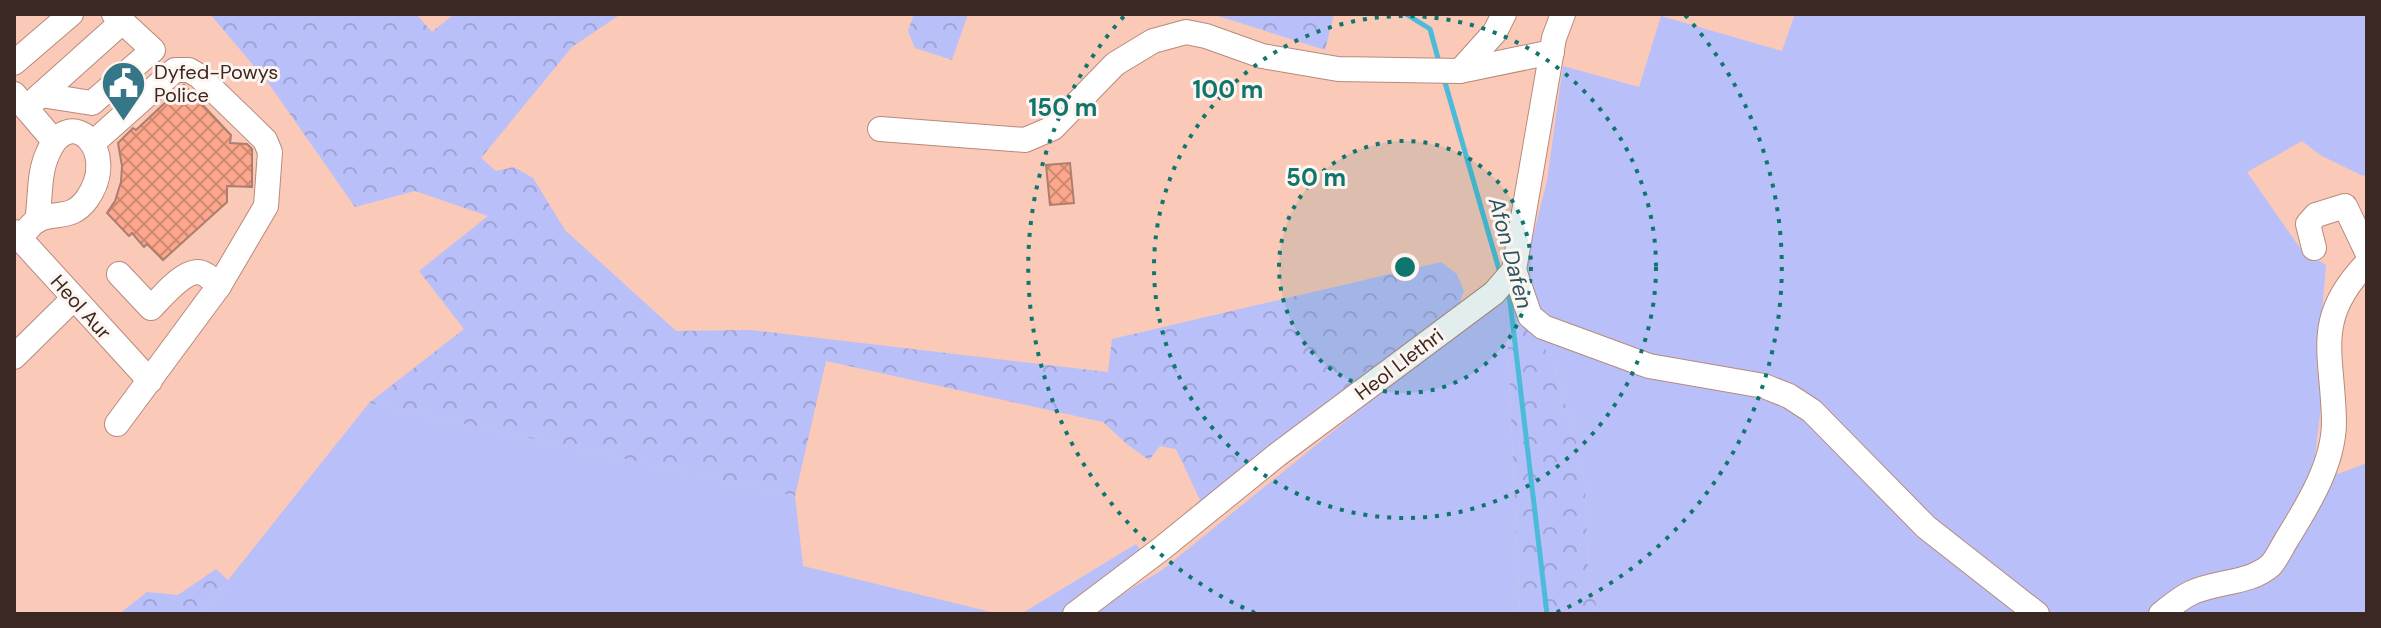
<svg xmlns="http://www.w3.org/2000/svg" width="2381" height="628" font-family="'DM Sans',sans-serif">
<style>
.grass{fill:#b8bff9}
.forest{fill:url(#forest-crowns)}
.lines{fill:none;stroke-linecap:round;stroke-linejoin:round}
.stream{stroke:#4cbbd9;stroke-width:5}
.building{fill:url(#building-cross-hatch);stroke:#ab7e6f;stroke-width:2}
.minor-casing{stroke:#b88a7b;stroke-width:26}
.minor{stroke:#fff;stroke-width:24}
.ring{fill:none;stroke:#0f766e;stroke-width:4;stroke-dasharray:4 8}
.labels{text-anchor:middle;stroke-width:6;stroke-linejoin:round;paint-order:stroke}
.poi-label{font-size:20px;fill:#3b2822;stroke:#fef4f0;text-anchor:start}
.street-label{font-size:20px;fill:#3b2822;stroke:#fef4f0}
.water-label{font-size:22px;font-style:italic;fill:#275563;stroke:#fef4f0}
.centre{fill:#0f766e;stroke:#fef4f0;stroke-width:4}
.ring-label{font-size:24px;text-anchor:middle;font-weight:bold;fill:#0f766e;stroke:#fef4f0;stroke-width:6;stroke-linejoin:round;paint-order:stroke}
</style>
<defs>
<pattern id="forest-crowns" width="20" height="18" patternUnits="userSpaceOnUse" patternTransform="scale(2)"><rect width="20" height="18" fill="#b8bff9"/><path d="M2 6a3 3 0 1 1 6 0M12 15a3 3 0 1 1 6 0" fill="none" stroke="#9fa4d5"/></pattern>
<pattern id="building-cross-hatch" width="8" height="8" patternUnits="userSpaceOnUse" patternTransform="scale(2)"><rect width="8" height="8" fill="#fca78c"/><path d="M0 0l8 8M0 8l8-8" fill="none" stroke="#cd8872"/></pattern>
</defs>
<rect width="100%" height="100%" fill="#fac9b8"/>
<!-- grass -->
<g class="grass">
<polygon points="1795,14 2367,14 2367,174 2363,176 2320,155 2302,141 2247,172 2302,251 2326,265 2317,369 2322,397 2314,465 2338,474 2367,463 2367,614 1598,614 1588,569 1585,484 1574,433 1552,360 1524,326 1507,330 1520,614 1090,614 1162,570 1437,347 1526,264 1547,181 1563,66 1639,87 1661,16 1782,51"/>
<polygon points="369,403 795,496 803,566 999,614 201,614"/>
<polygon points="1136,544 1148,559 1075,614 1021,614"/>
</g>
<!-- forest -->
<g class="forest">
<polygon points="210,14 416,14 432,32 454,14 621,14 572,47 481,158 496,171 514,167 533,178 565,230 676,331 751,330 1108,372 1112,339 1441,262 1457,274 1464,291 1458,308 1175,525 1200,500 1176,449 1160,446 1149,460 1128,445 1103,422 826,361 795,496 369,403 464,329 419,271 488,216 415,191 355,207 269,84"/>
<polygon points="914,14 968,14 952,60 915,48 908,31"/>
<polygon points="1212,14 1334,14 1325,50"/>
<polygon points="1524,326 1538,338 1552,360 1574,433 1585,483 1588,569 1598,614 1520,614 1507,330"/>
<polygon points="216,569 228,580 201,614 119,614 147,592 178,595"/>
</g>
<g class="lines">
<!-- stream -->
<g class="stream">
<polyline points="1406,14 1430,29 1439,62"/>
<polyline points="1444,79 1500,273"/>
<polyline points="1506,290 1510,301 1547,614"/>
</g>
</g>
<!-- building -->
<g class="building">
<polygon points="184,85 231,135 230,143 247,144 252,149 252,187 227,186 227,202 163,260 147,244 144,247 132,233 129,236 107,213 115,201 121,182 122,166 118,143 133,128 136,130"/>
<polygon points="1070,163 1074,203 1050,205 1046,165"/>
</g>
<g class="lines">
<defs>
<g id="minor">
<polyline points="14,63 71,14"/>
<polyline points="1460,71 1495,32 1504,14"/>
<polyline points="14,94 54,141"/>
<polyline points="41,95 92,103 153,50 114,14"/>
<polyline points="26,108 122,22"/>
<polyline points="880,129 1025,140 1053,128 1115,64 1153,41 1186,32 1206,36 1262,56 1338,69 1460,71 1552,52"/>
<polyline points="94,142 175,70 189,70 199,76 265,140 270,152 266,206 219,286 117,424"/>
<polyline points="14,232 150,381"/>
<path d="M 20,238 C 25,233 31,224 37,220 C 56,211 71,221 87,199 C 121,151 70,102 48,153 C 38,174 41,198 37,221"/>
<polyline points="2314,248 2308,224 2316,215 2345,206 2367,252"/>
<polyline points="1514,270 1530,316 1543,327 1649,366 1764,386 1789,396 1812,411 1926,527 2037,614"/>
<path d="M 119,274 L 151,308 C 162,297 181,273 197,272 C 206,272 213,281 219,286"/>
<polyline points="14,357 73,299"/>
<polyline points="1075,614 1161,549 1277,455 1494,293 1514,270 1554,38 1563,14"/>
<path d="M 2161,614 C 2170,607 2180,598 2191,593 C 2216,581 2250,584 2271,565 C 2277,558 2282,547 2287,539 C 2308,505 2334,463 2334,422 C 2333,353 2312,320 2367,263"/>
</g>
</defs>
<!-- minor casing -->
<use href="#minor" class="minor-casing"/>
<!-- minor -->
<use href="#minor" class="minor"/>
</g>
<!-- distance rings -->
<circle cx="1405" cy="267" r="126" fill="#0f766e" fill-opacity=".12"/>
<g class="ring">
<circle cx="1405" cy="267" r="126"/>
<circle cx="1405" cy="267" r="251"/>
<path d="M1255 613A377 377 0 0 1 1125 15M1685 15A377 377 0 0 1 1555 613"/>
</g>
<!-- icons -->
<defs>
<symbol id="civic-pin" viewBox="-11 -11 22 30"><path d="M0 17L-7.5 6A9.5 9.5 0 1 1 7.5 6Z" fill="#357689" stroke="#fef4f0"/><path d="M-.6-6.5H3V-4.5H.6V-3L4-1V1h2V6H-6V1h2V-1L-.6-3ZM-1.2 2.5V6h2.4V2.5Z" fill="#fff"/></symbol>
</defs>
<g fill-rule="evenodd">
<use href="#civic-pin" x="98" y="58" width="51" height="69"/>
</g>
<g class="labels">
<!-- poi labels -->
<g class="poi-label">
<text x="154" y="79">Dyfed-Powys<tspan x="154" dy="23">Police</tspan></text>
</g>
<!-- street labels -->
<g class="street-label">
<text transform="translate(81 307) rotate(48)" y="7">Heol Aur</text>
<text transform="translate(1399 364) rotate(-37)" y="7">Heol Llethri</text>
</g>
<!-- water labels -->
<g class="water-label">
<text transform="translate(1511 253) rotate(75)" y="8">Afon Dafen</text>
</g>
</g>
<circle cx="1405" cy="267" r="12" class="centre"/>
<g class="ring-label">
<text x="1228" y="98">100 m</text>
<text x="1063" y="116">150 m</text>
<text x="1316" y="186">50 m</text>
</g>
<!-- border -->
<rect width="2381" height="628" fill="none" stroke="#3b2822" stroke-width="32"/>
</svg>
